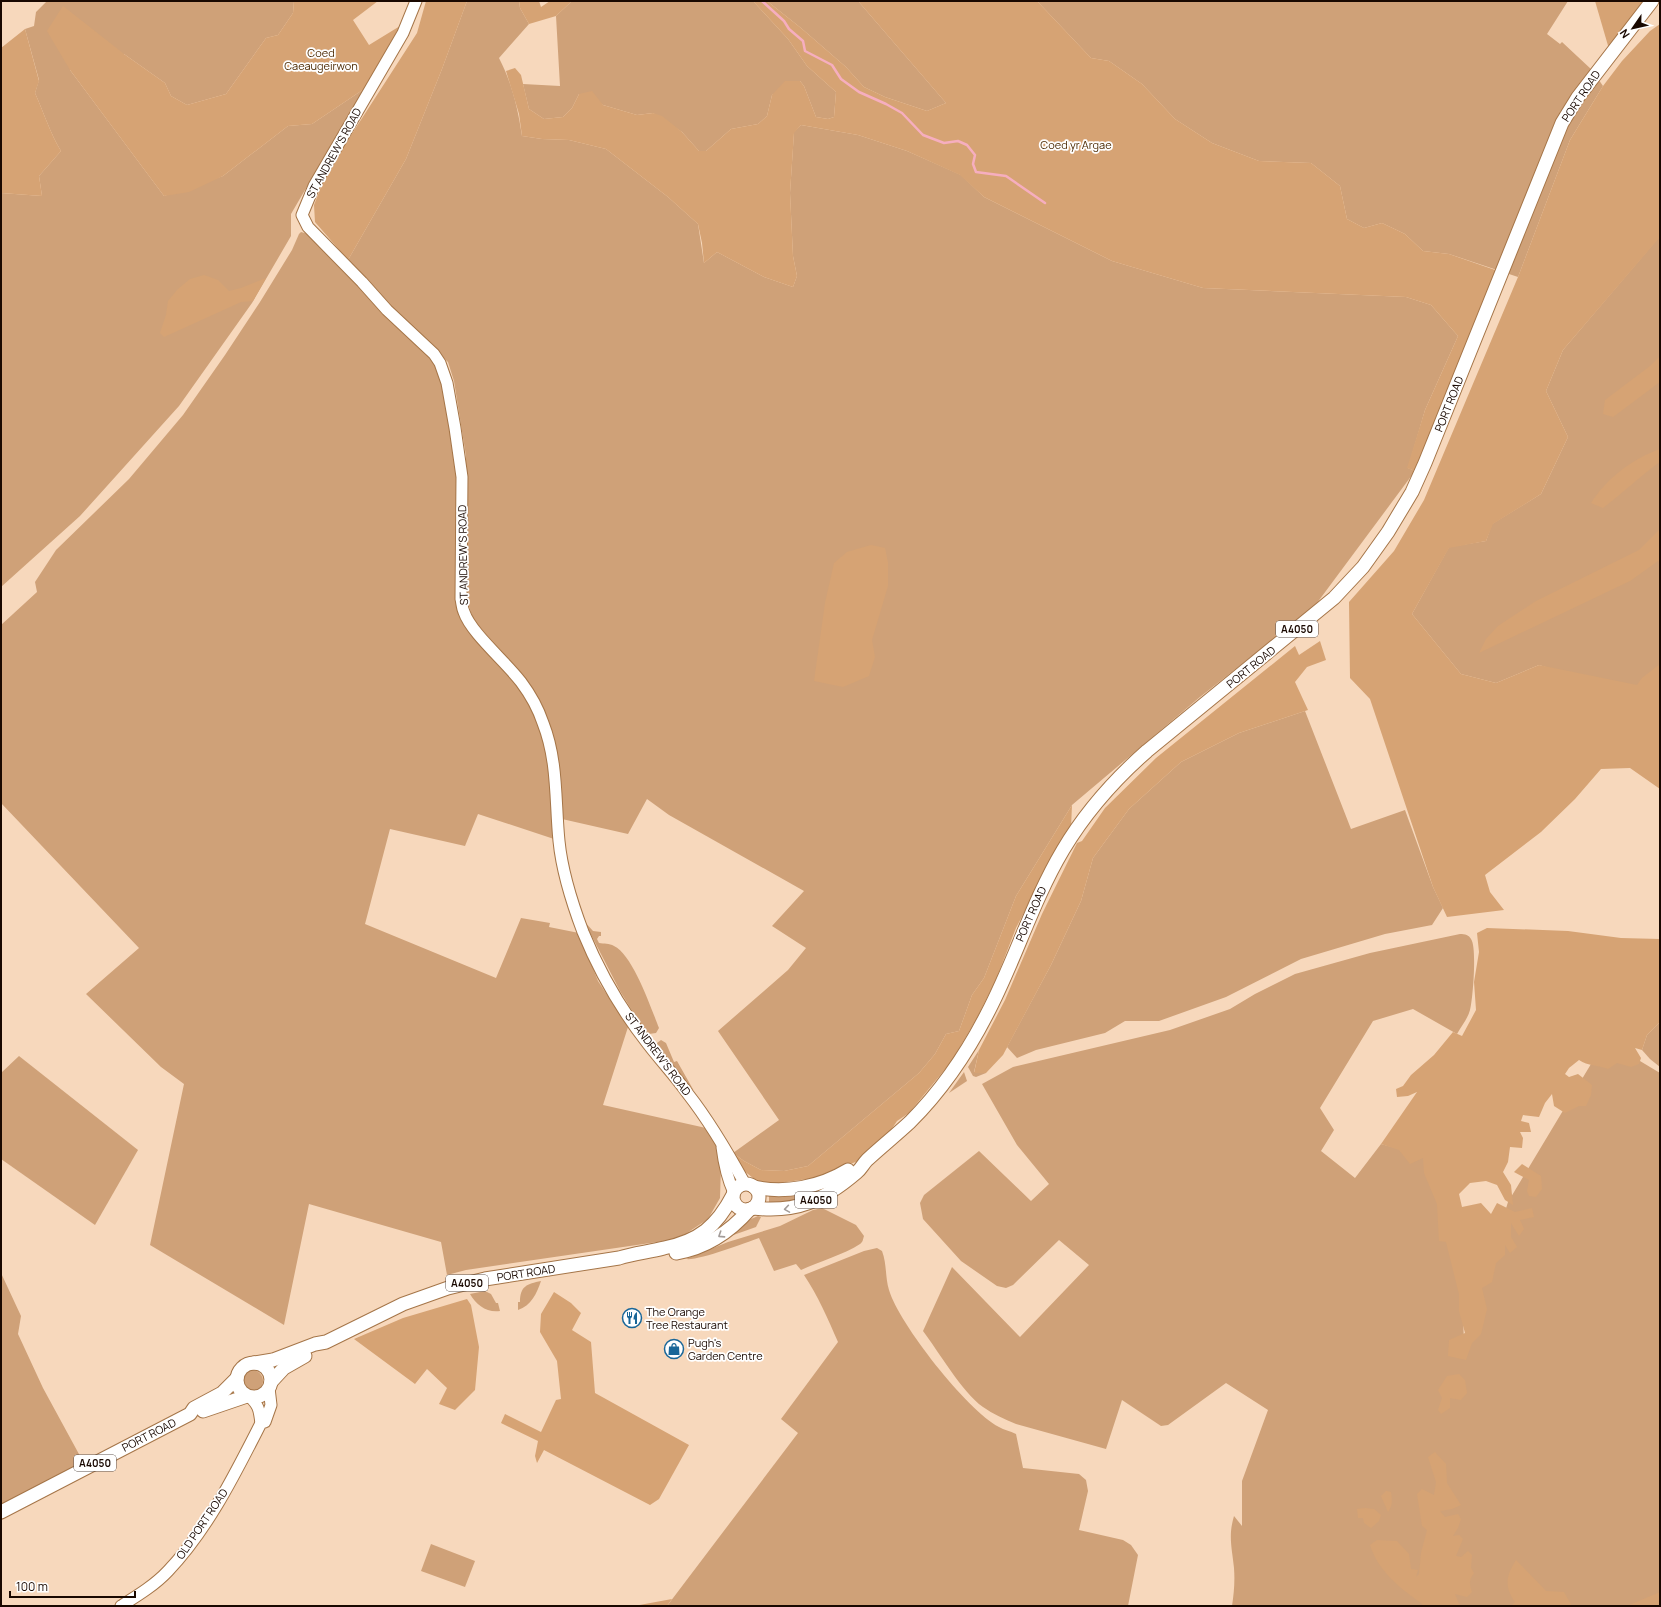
<svg xmlns="http://www.w3.org/2000/svg" width="1661" height="1607" font-family="Manrope,sans-serif">
<style>
.green{fill:#cfa178}
.forest{fill:#d6a374}
.lines{fill:none;stroke-linecap:round;stroke-linejoin:round}
.stream{stroke:#f6aebf;stroke-width:2.5}
.secondary-casing{stroke:#a57548;stroke-width:13}
.primary-casing{stroke:#a57548;stroke-width:15}
.secondary{stroke:#fff;stroke-width:11}
.primary{stroke:#fff;stroke-width:13}
.oneway{stroke:#a39c99}
.labels{text-anchor:middle;stroke-width:3.5;stroke-linejoin:round;paint-order:stroke}
.shield{fill:#fff;stroke:#5e524c;stroke-width:1}
.shield-label{font-size:10px;font-weight:bold;fill:#190800}
.park-label{font-size:11px;fill:#4d2b04;stroke:#fff}
.street-label{font-size:11px;fill:#190800;stroke:#fff}
.poi-label{font-size:11px;fill:#190800;stroke:#fff;text-anchor:start}
</style>
<rect width="100%" height="100%" fill="#f7d8bc"/>
<!-- green -->
<g class="green">
<path d="M 47,1 L 294,1 L 293,13 L 278,35 L 266,38 L 226,94 L 187,105 L 171,96 L 165,83 L 124,54 L 70,70 L 164,196 L 223,176 L 288,126 L 312,124 L 364,89 L 291,214 L 291,236 L 252,303 L 179,406 L 80,516 L 1,587 L 1,193 L 42,196 L 39,176 L 61,151 C 50,133 44,113 35,93 L 39,80 L 25,29 L 34,26 L 36,12 Z"/>
<path d="M 467,1 L 519,1 L 520,8 L 529,24 L 499,58 C 512,83 518,109 522,136 L 542,139 L 569,140 L 606,149 L 668,197 L 698,224 L 704,263 L 717,252 L 764,277 L 793,287 L 797,276 L 793,256 L 790,193 L 794,132 L 801,125 L 858,135 L 907,151 L 961,175 L 984,197 L 1112,261 L 1203,288 L 1406,297 L 1431,305 L 1458,336 L 1425,410 L 1408,468 L 1415,471 L 1314,607 L 1200,697 L 1072,805 L 1016,896 L 984,978 L 972,995 L 959,1031 L 946,1034 L 935,1054 L 919,1073 L 808,1166 L 784,1171 L 761,1170 L 744,1161 L 733,1153 L 779,1120 L 718,1031 L 788,970 L 806,948 L 772,926 L 804,891 L 669,815 L 647,799 L 628,834 L 562,819 L 556,746 L 541,703 L 519,673 L 473,619 L 467,600 L 466,456 L 454,381 L 448,362 L 396,314 L 348,260 L 406,159 L 442,69 Z"/>
<polygon points="572,1 753,1 788,39 807,66 836,92 834,117 828,119 816,117 804,86 800,81 772,95 767,116 758,124 731,129 706,151 699,151 682,132 653,113 637,115 603,105 579,94 572,108 563,117 544,119 529,109 523,84 560,86 556,16"/>
<polygon points="767,1 858,1 946,103 927,111 885,97 864,87 846,67 801,28"/>
<polygon points="1037,1 1568,1 1547,34 1560,44 1562,42 1592,70 1603,86 1570,140 1518,277 1449,254 1423,251 1405,234 1382,223 1364,228 1347,219 1340,186 1311,163 1259,161 1212,143 1175,119 1142,84 1109,61 1091,58"/>
<polygon points="301,232 308,234 429,355 440,374 454,448 457,491 455,583 457,609 517,683 537,718 548,759 554,839 478,814 465,846 390,829 365,924 496,978 521,918 550,923 549,927 579,933 598,981 628,1027 603,1105 706,1128 718,1144 721,1166 720,1198 708,1219 684,1235 671,1240 466,1270 447,1275 441,1242 309,1204 284,1325 150,1245 184,1084 161,1067 86,994 139,948 1,803 1,625 37,592 35,582 56,550 129,479 183,415 225,355 260,302 292,250 299,234"/>
<polygon points="1660,236 1660,702 1539,665 1496,683 1461,674 1412,614 1449,547 1486,541 1492,524 1541,494 1568,437 1546,391 1563,350"/>
<polygon points="1305,711 1351,829 1405,810 1433,887 1443,908 1432,925 1385,934 1301,959 1226,997 1159,1021 1125,1021 1105,1033 1036,1050 1017,1058 1007,1047 1051,965 1081,901 1093,858 1129,809 1181,762 1239,733"/>
<path d="M 584,921 L 593,931 L 601,932 L 601,936 L 599,936 L 597,939 L 599,943 C 604,944 609,943 614,946 C 633,955 651,1008 659,1028 L 656,1033 L 649,1034 L 639,1022 L 620,991 Z"/>
<path d="M 1460,934 C 1465,934 1469,935 1471,939 C 1477,947 1473,998 1470,1010 C 1468,1018 1461,1027 1457,1034 L 1413,1009 L 1373,1021 L 1320,1108 L 1334,1130 L 1321,1151 L 1355,1178 L 1381,1144 L 1433,1158 L 1459,1210 L 1464,1343 L 1508,1202 L 1591,1064 L 1640,1061 L 1660,1073 L 1660,1606 L 1232,1606 C 1234,1593 1235,1581 1234,1568 C 1232,1548 1228,1536 1234,1516 L 1242,1526 L 1242,1481 L 1268,1410 L 1226,1383 L 1168,1425 L 1161,1426 L 1122,1400 L 1106,1449 L 1016,1424 C 1004,1419 993,1414 983,1407 C 962,1392 939,1352 923,1331 L 952,1267 L 1020,1337 L 1089,1265 L 1059,1240 L 1013,1285 L 1006,1288 L 997,1286 L 961,1261 L 923,1219 L 920,1203 L 924,1195 L 979,1151 L 1031,1201 L 1049,1184 L 1017,1145 L 982,1084 L 1013,1067 L 1170,1030 L 1230,1009 L 1255,994 L 1295,974 L 1370,953 Z"/>
<polygon points="1660,1022 1660,1067 1650,1059 1642,1050 1647,1035"/>
<polygon points="661,1040 666,1043 674,1062 677,1061 694,1091 657,1046 657,1043"/>
<polygon points="979,1050 974,1072 986,1073 976,1077 973,1076 968,1067"/>
<polygon points="19,1056 138,1150 95,1225 1,1159 1,1073"/>
<polygon points="964,1072 967,1081 949,1093"/>
<polygon points="769,1194 810,1195 807,1200 769,1204"/>
<path d="M 822,1208 L 856,1225 L 864,1236 C 863,1239 863,1242 860,1244 C 845,1254 818,1262 801,1270 L 796,1264 L 774,1271 L 759,1238 C 745,1243 698,1261 686,1259 L 728,1242 L 780,1226 L 813,1210 Z"/>
<polygon points="758,1216 761,1217 756,1227 725,1238 751,1219"/>
<path d="M 877,1248 L 882,1251 C 887,1264 885,1277 889,1290 C 899,1324 967,1410 999,1427 C 1004,1430 1010,1431 1016,1434 L 1023,1468 L 1079,1474 L 1086,1480 L 1088,1491 L 1079,1530 L 1123,1540 L 1131,1545 L 1138,1555 L 1128,1606 L 667,1606 L 798,1433 L 781,1419 L 838,1342 C 828,1319 818,1296 804,1275 L 864,1251 Z"/>
<polygon points="1,1273 21,1316 18,1334 43,1388 80,1456 87,1472 1,1516"/>
<path d="M 541,1281 C 537,1293 531,1306 518,1310 L 518,1302 L 520,1302 C 520,1286 527,1284 541,1281 Z"/>
<path d="M 485,1291 L 491,1294 L 496,1303 L 498,1303 L 500,1311 C 487,1313 476,1305 470,1294 Z"/>
<circle cx="252" cy="1381" r="11"/>
<polygon points="431,1544 475,1561 465,1587 421,1571"/>
</g>
<!-- forest -->
<g class="forest">
<polygon points="294,1 378,1 353,20 369,45 400,26 364,89 312,124 288,126 223,176 189,192 164,196 70,70 47,31 63,6 124,54 165,83 171,96 187,105 226,94 266,38 278,35 293,13"/>
<polygon points="426,1 467,1 442,69 406,159 348,260 315,222 314,205 326,174 417,33"/>
<polygon points="519,1 539,1 541,7 550,1 572,1 556,16 529,24 520,8"/>
<polygon points="753,1 767,1 801,28 846,67 864,87 885,97 927,111 946,103 858,1 1037,1 1091,58 1109,61 1142,84 1175,119 1212,143 1259,161 1311,163 1340,186 1347,219 1364,228 1382,223 1405,234 1423,251 1449,254 1498,271 1415,471 1407,468 1425,410 1458,336 1431,305 1406,297 1203,288 1112,261 984,197 960,175 907,151 858,135 801,125 794,133 790,193 793,256 797,276 793,287 764,277 717,252 704,263 702,243 698,224 668,197 606,149 569,140 542,139 522,136 519,114 506,71 515,68 521,75 529,109 544,119 563,117 572,108 579,94 592,91 603,105 637,115 653,113 662,116 682,132 699,151 706,151 731,129 758,124 767,116 772,95 785,81 800,81 804,86 816,117 828,119 834,117 836,92 807,66 788,39"/>
<polygon points="1595,1 1649,1 1609,49"/>
<polygon points="1660,24 1660,237 1563,350 1546,391 1568,437 1541,494 1493,524 1486,541 1449,548 1412,614 1461,674 1496,683 1539,665 1637,685 1642,678 1660,664 1660,789 1630,768 1601,769 1575,799 1541,832 1485,875 1490,892 1504,910 1447,917 1433,887 1370,699 1350,678 1349,602 1394,551 1424,500 1518,277 1570,140 1603,86 1622,61 1650,31"/>
<path d="M 25,29 L 39,81 L 35,93 C 44,113 50,133 61,151 L 39,176 L 42,196 L 1,193 L 1,48 Z"/>
<polygon points="204,275 218,280 229,291 241,288 266,278 253,301 241,302 164,337 160,333 166,315 168,301 178,289 190,279"/>
<polygon points="1660,356 1660,382 1613,417 1603,414 1605,400 1650,366"/>
<path d="M 1660,449 L 1660,462 C 1640,476 1623,493 1603,508 L 1591,503 C 1607,478 1632,459 1660,449 Z"/>
<polygon points="1660,529 1660,562 1658,561 1630,581 1479,653 1486,639 1498,626 1536,601 1639,550"/>
<polygon points="871,545 885,548 888,563 888,586 872,640 875,657 869,676 843,687 814,681 825,603 834,563 847,552"/>
<polygon points="1320,641 1326,660 1307,667 1295,682 1308,710 1239,733 1181,762 1129,809 1093,858 1081,901 1051,965 1003,1055 986,1073 974,1073 979,1050 1005,1000 1042,914 1077,843 1082,841 1105,808 1156,758 1295,646 1299,655"/>
<polygon points="1072,805 1071,828 1050,862 1016,928 995,982 977,1018 951,1062 909,1113 897,1121 889,1133 858,1161 815,1178 779,1183 763,1183 753,1178 739,1167 733,1153 744,1161 761,1170 784,1171 808,1166 919,1073 935,1054 946,1034 959,1031 972,995 984,978 1016,896"/>
<path d="M 1487,928 L 1568,931 L 1621,938 L 1660,939 L 1660,1022 L 1647,1035 L 1642,1050 L 1635,1048 L 1641,1058 L 1639,1064 L 1631,1067 L 1617,1063 L 1608,1069 C 1598,1065 1588,1066 1579,1060 L 1569,1068 L 1565,1074 L 1569,1077 L 1578,1074 L 1592,1085 L 1591,1095 L 1586,1106 L 1579,1106 L 1565,1113 L 1554,1106 L 1552,1094 L 1545,1103 L 1539,1117 L 1523,1115 L 1521,1121 L 1529,1123 L 1531,1132 L 1520,1132 L 1523,1138 L 1522,1148 L 1510,1147 L 1508,1162 L 1503,1172 L 1511,1185 L 1513,1205 L 1505,1200 L 1497,1185 L 1486,1181 L 1470,1183 L 1459,1194 L 1462,1207 L 1481,1203 L 1491,1214 L 1497,1203 L 1515,1212 L 1532,1208 L 1534,1217 L 1520,1220 L 1524,1229 L 1519,1236 L 1511,1223 L 1511,1237 L 1517,1247 L 1510,1253 L 1505,1245 L 1505,1255 L 1496,1263 L 1492,1282 L 1482,1288 L 1487,1309 L 1481,1334 L 1472,1343 L 1466,1360 L 1448,1356 L 1449,1340 L 1465,1333 L 1459,1311 L 1459,1294 L 1446,1242 L 1439,1241 L 1437,1204 L 1424,1173 L 1423,1158 L 1410,1164 L 1399,1150 L 1381,1144 L 1417,1092 L 1408,1096 L 1397,1097 L 1396,1089 L 1403,1086 L 1411,1075 L 1434,1055 L 1453,1032 L 1462,1036 L 1476,1010 L 1474,982 L 1479,952 L 1477,933 Z"/>
<polygon points="1522,1164 1541,1176 1542,1189 1536,1197 1529,1196 1527,1191 1529,1180 1514,1172"/>
<polygon points="554,1292 571,1303 581,1313 572,1330 591,1342 595,1393 689,1445 659,1499 650,1505 544,1450 537,1463 535,1456 538,1441 501,1423 505,1414 541,1432 556,1400 561,1399 557,1361 540,1332 541,1314"/>
<polygon points="467,1299 471,1305 479,1347 475,1390 455,1410 439,1404 447,1388 427,1369 415,1384 354,1339 403,1318"/>
<polygon points="1459,1374 1465,1380 1467,1393 1461,1400 1450,1398 1450,1408 1441,1414 1438,1410 1442,1398 1438,1390 1447,1376"/>
<path d="M 1435,1452 L 1446,1464 L 1447,1483 L 1461,1505 L 1452,1509 L 1440,1511 L 1445,1517 L 1458,1514 L 1461,1519 L 1458,1528 L 1453,1536 L 1459,1535 L 1463,1539 L 1456,1556 L 1461,1557 L 1468,1551 L 1472,1555 L 1471,1568 L 1474,1573 C 1469,1580 1469,1584 1472,1592 L 1467,1597 L 1455,1594 L 1459,1604 L 1463,1606 L 1423,1606 L 1421,1603 C 1400,1588 1378,1571 1370,1545 L 1377,1540 L 1397,1541 L 1409,1554 L 1411,1569 L 1418,1570 L 1416,1577 L 1419,1574 L 1421,1553 L 1427,1530 L 1422,1526 L 1417,1494 L 1422,1489 L 1434,1495 L 1436,1482 L 1428,1457 Z"/>
<path d="M 1386,1491 L 1391,1492 C 1392,1500 1393,1505 1388,1512 L 1381,1496 Z"/>
<polygon points="1365,1508 1374,1509 1381,1515 1379,1521 1371,1528 1364,1523 1363,1518 1358,1518 1357,1509"/>
<path d="M 1516,1560 L 1546,1591 L 1564,1592 L 1572,1606 L 1511,1606 L 1515,1602 C 1504,1586 1506,1576 1516,1560 Z"/>
<polygon points="1660,1592 1660,1606 1627,1606"/>
<polygon points="672,1599 667,1606 634,1606"/>
</g>
<g class="lines">
<!-- stream -->
<polyline class="stream" points="762,1 784,21 789,29 803,41 805,51 832,65 841,79 859,92 886,104 902,113 923,135 944,143 958,141 967,145 975,155 973,164 976,172 1006,176 1045,203"/>
<defs>
<g id="secondary">
<path d="M 416,1 L 403,33 L 314,186 L 302,215 L 308,227 L 362,282 L 387,310 L 434,354 L 440,363 L 447,383 L 455,428 L 462,477 L 461,599 C 462,603 462,608 464,612 C 471,633 506,662 521,682 C 530,694 538,708 543,723 C 558,761 555,801 559,841 C 562,872 572,903 583,932 C 599,971 622,1011 648,1044 C 661,1061 676,1077 688,1094 C 710,1122 728,1153 745,1184"/>
<path d="M 722,1147 C 724,1163 727,1178 734,1193"/>
<path d="M 250,1397 C 260,1407 259,1411 261,1423"/>
<path d="M 121,1606 C 137,1596 155,1585 168,1571 C 208,1529 235,1474 261,1423 L 265,1422 L 271,1405 L 269,1388"/>
</g>
<g id="primary">
<circle cx="746" cy="1197" r="13"/>
<path d="M 754,1187 C 785,1194 820,1187 848,1170"/>
<path d="M 753,1208 C 797,1213 823,1201 857,1172 C 861,1169 863,1164 867,1160 C 881,1147 896,1135 910,1122 C 941,1091 967,1053 987,1014 C 1015,961 1032,902 1063,850 C 1085,813 1114,780 1147,751 L 1334,598 L 1363,567 L 1388,532 L 1412,492 L 1425,463 L 1562,123 L 1578,97 L 1652,1"/>
<path d="M 676,1253 C 706,1248 730,1232 750,1209"/>
<circle cx="254" cy="1380" r="17"/>
<path d="M 254,1363 L 273,1360 L 315,1344 L 326,1342 L 403,1304 L 448,1288 L 485,1279 L 619,1258 C 634,1253 649,1252 664,1248 C 699,1241 717,1226 733,1195"/>
<polyline points="271,1382 284,1368 305,1356"/>
<polyline points="203,1411 247,1396"/>
<polyline points="1,1512 190,1414 194,1408 222,1393 237,1378"/>
</g>
</defs>
<!-- secondary casing -->
<use href="#secondary" class="secondary-casing"/>
<!-- primary casing -->
<use href="#primary" class="primary-casing"/>
<!-- secondary -->
<use href="#secondary" class="secondary"/>
<!-- primary -->
<use href="#primary" class="primary"/>
</g>
<!-- one-way arrows -->
<defs><path id="oneway-chevron" d="M-2-3.5L2.5 0L-2 3.5" fill="none" stroke-width="1.6" stroke-linecap="round" stroke-linejoin="round"/></defs>
<g class="oneway">
<use href="#oneway-chevron" transform="translate(787 1209) rotate(171)"/>
<use href="#oneway-chevron" transform="translate(721 1235) rotate(147)"/>
</g>
<!-- icons -->
<defs>
<symbol id="restaurant-ring" viewBox="-11 -11 22 22"><circle r="9.5" fill="#fff" stroke="#196698" stroke-width="1.5"/><path d="M-5-6h1v4h1v-4h1v4h1v-4h1v5L-1.5 .5V6h-2V.5L-5-1ZM5-6V6H3V1.5H1.5Q1.5-4 5-6Z" fill="#196698"/></symbol>
<symbol id="shop-ring" viewBox="-11 -11 22 22"><circle r="9.5" fill="#fff" stroke="#196698" stroke-width="1.5"/><path d="M-5-2.5h2.3a2.7 3.5 0 0 1 5.4 0H5L5.5 6h-11ZM-1.5-2.5h3a1.5 2.3 0 0 0-3 0Z" fill="#196698"/></symbol>
</defs>
<g fill-rule="evenodd">
<use href="#restaurant-ring" x="621" y="1307" width="22" height="22"/>
<use href="#shop-ring" x="663" y="1338" width="22" height="22"/>
</g>
<g class="labels">
<!-- shield labels -->
<g class="shield">
<rect x="1276" y="621" width="42" height="16" rx="3"/>
<rect x="795" y="1192" width="42" height="16" rx="3"/>
<rect x="446" y="1275" width="42" height="16" rx="3"/>
<rect x="74" y="1455" width="42" height="16" rx="3"/>
</g>
<g class="shield-label">
<text x="1297" y="633">A4050</text>
<text x="816" y="1204">A4050</text>
<text x="467" y="1287">A4050</text>
<text x="95" y="1467">A4050</text>
</g>
<!-- park labels -->
<g class="park-label">
<text x="321" y="57">Coed<tspan x="321" dy="13">Caeaugeirwon</tspan></text>
<text x="1076" y="149">Coed yr Argae</text>
</g>
<!-- street labels -->
<g class="street-label">
<text transform="translate(1581 96) rotate(-56)" y="4">PORT ROAD</text>
<text transform="translate(334 153) rotate(-61)" y="4">ST ANDREW'S ROAD</text>
<text transform="translate(1449 404) rotate(-68)" y="4">PORT ROAD</text>
<text transform="translate(463 555) rotate(-91)" y="4">ST ANDREW'S ROAD</text>
<text transform="translate(1251 667) rotate(-39)" y="4">PORT ROAD</text>
<text transform="translate(1031 914) rotate(-66)" y="4">PORT ROAD</text>
<text transform="translate(658 1054) rotate(53)" y="4">ST ANDREW'S ROAD</text>
<text transform="translate(526 1273) rotate(-9)" y="4">PORT ROAD</text>
<text transform="translate(149 1435) rotate(-27)" y="4">PORT ROAD</text>
<text transform="translate(202 1524) rotate(-56)" y="4">OLD PORT ROAD</text>
</g>
<!-- poi labels -->
<g class="poi-label">
<text x="646" y="1316">The Orange<tspan x="646" dy="13">Tree Restaurant</tspan></text>
<text x="688" y="1347">Pugh's<tspan x="688" dy="13">Garden Centre</tspan></text>
</g>
</g>
<!-- border -->
<rect width="1661" height="1607" fill="none" stroke="#190800" stroke-width="4"/>
<!-- north arrow -->
<g transform="translate(1633 28) rotate(236)" stroke="#ffffff" stroke-width="3" paint-order="stroke">
<path d="M0-3L7 15L0 10L-7 15Z" fill="#190800"/>
<text y="-6" font-size="11" font-weight="bold" text-anchor="middle" fill="#190800">N</text>
</g>
<!-- scale -->
<path d="M10 1591v6h125v-6" fill="none" stroke="#190800" stroke-width="2"/>
<text x="16" y="1591" font-size="12" fill="#190800" stroke="#ffffff" stroke-width="3" paint-order="stroke">100 m</text>
</svg>
